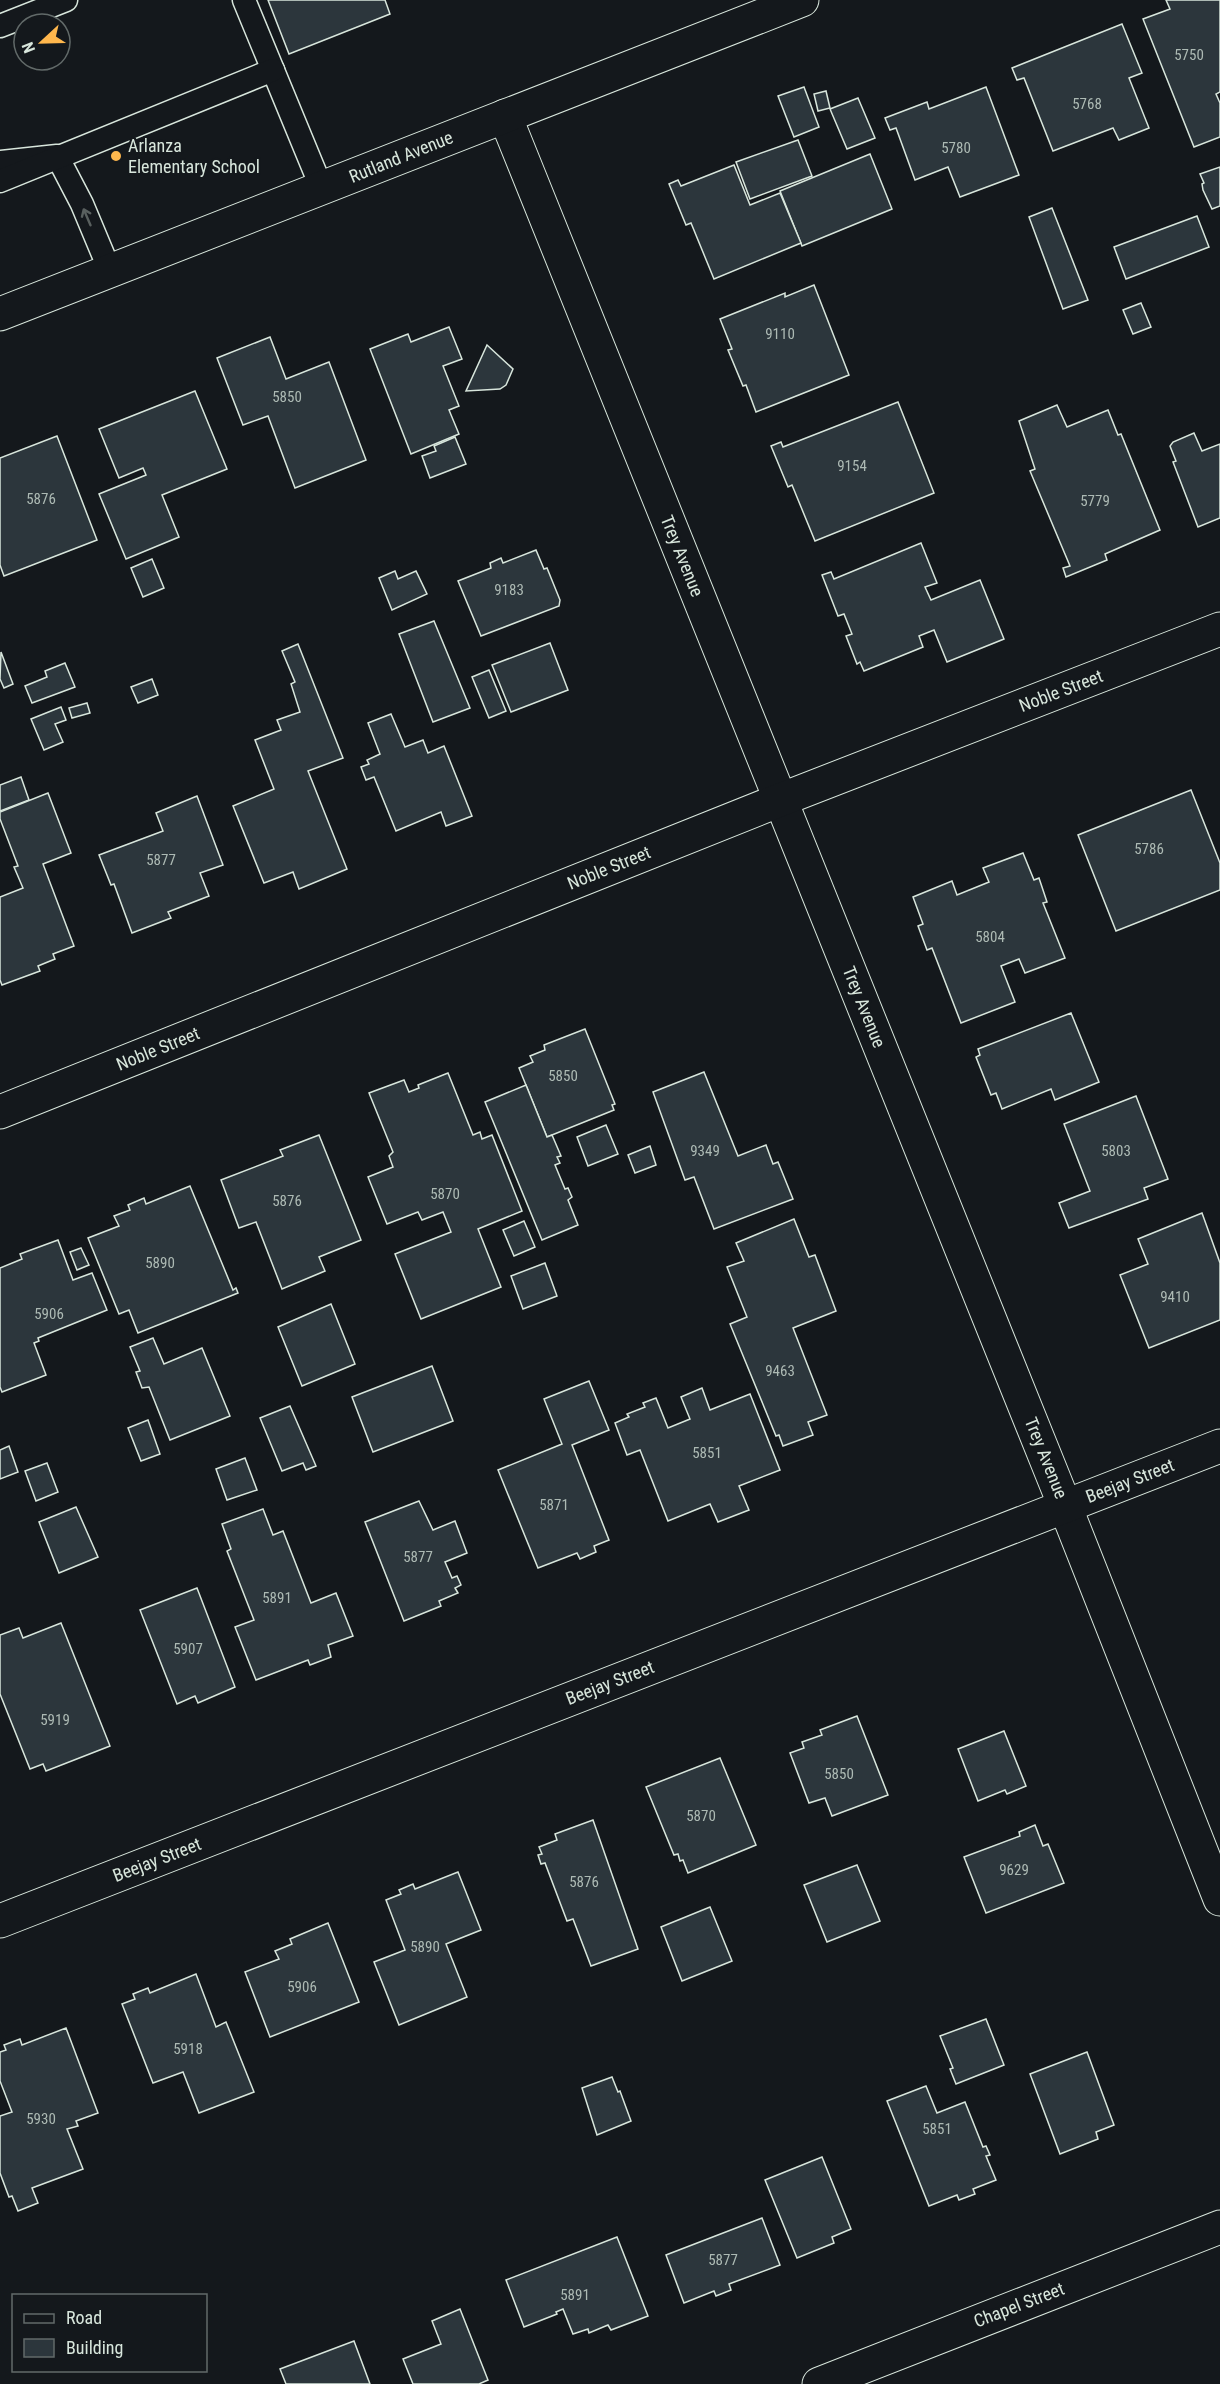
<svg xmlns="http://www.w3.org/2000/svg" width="1220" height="2384" font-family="'Roboto Condensed',sans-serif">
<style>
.building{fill:#2c363c;stroke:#d8e6dc;stroke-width:1.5}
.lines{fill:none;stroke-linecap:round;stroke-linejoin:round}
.lane-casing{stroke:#d8e6dc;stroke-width:25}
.street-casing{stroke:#d8e6dc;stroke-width:35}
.lane{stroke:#14181c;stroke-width:22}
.street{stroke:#14181c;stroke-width:33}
.oneway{stroke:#59605f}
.poi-dot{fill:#ffb74d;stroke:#14181c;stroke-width:2}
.labels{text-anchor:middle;stroke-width:4.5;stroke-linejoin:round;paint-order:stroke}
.number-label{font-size:15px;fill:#adbab4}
.poi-label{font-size:18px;fill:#d8e6dc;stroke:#14181c;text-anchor:start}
.street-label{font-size:18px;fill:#d8e6dc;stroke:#14181c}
</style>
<rect width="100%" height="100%" fill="#14181c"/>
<!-- building -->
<g class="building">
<polygon points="268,0 385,0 390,14 289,54"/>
<polygon points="1166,0 1220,0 1220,92 1216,94 1220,103 1220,137 1194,147 1143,19 1170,9"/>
<polygon points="1122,24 1142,73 1129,78 1149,128 1119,140 1113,128 1053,151 1024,78 1017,80 1012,68"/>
<polygon points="804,87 819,127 794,137 778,96"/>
<polygon points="986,87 1019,175 960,197 948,167 915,180 896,128 890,130 885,118 927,102 929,109"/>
<polygon points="826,91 830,108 818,111 814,94"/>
<polygon points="858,98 875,138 847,149 830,109"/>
<polygon points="798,140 812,176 750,199 736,162"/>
<polygon points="870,154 892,209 802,246 780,191"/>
<polygon points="734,165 750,205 780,193 801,243 714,279 691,223 686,225 669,184 678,180 681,186"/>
<polygon points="1220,167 1220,206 1212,209 1203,190 1202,184 1204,183 1200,174"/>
<polygon points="1052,208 1088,300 1063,309 1029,217"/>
<polygon points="1197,216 1209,247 1126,279 1114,247"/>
<polygon points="814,285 849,375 756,412 746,385 743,386 728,350 732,349 720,319 785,293 785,297"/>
<polygon points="1141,303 1151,327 1133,334 1123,310"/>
<polygon points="449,327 462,359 443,366 459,406 449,410 459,434 411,454 370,349 408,334 411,342"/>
<polygon points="270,337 286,379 329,362 366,460 295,488 268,416 243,425 217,358"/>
<polygon points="487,345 513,369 506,385 500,389 466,391"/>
<polygon points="195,391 227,469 162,495 179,537 126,559 99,494 146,475 143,468 119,478 99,429"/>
<polygon points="898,402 934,493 815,541 792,485 788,487 771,446 781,442 783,447"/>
<polygon points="1057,405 1067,427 1108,410 1118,435 1121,434 1160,530 1105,554 1107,560 1066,577 1063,568 1070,566 1030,471 1035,469 1019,421"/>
<polygon points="1194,433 1202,451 1220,444 1220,518 1198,527 1173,462 1176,461 1170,446 1173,442"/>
<polygon points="57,436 97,540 4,576 0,565 0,458"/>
<polygon points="455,437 466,464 430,478 422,456 436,451 434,446"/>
<polygon points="921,543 937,583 925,587 931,600 980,580 1004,639 947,662 934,630 919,636 923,647 864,671 860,662 857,664 846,636 852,634 844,614 838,616 822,575 831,572 834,579"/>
<polygon points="536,550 544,569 547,568 560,600 559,606 481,636 458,581 491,568 490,563 501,558 503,563"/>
<polygon points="152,559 164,588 143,597 131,568"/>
<polygon points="395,571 398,579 416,571 427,594 392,610 379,578"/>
<polygon points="434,621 470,708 433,722 399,634"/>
<polygon points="550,643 568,690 511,712 492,665"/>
<polygon points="298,644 343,758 308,771 347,869 299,889 293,872 264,883 233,806 274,789 255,740 281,730 277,720 300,712 291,684 295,682 282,651"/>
<polygon points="1,652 13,684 4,688 0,679"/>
<polygon points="65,663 75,687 32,703 25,686 47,677 45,671"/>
<polygon points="489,670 506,711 489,718 472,677"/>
<polygon points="152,679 158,695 138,703 131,687"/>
<polygon points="87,703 90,713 72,718 69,708"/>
<polygon points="61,707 66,720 55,724 63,742 44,750 31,719"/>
<polygon points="391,714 405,747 423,740 428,753 444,746 472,816 446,826 441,812 396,831 374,777 366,780 361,767 369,764 367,760 380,754 368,723"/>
<polygon points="21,777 29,800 0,811 0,785"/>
<polygon points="1191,790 1220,863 1220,890 1116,931 1078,835"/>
<polygon points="48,793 71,853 43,864 74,946 53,954 55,959 38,966 40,971 2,985 0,980 0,897 23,888 14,867 18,866 0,819 0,812"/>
<polygon points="197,796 223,865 200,873 209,896 168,912 171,918 132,933 114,884 111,885 99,855 163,831 156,813"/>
<polygon points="1023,853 1034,880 1039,878 1047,902 1043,903 1065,958 1025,973 1019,959 1001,966 1015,1002 961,1023 932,948 927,950 918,926 923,924 913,897 952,881 957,895 989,882 983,868"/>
<polygon points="1071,1013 1099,1082 1055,1100 1051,1089 1002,1109 996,1093 991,1095 976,1057 980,1055 978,1049"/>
<polygon points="585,1029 615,1104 612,1105 614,1110 547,1137 519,1068 533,1062 530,1056 545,1050 544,1045"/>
<polygon points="704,1072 738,1156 766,1145 773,1164 778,1162 793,1199 714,1229 694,1177 685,1180 653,1092"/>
<polygon points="448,1073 473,1135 480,1132 482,1139 492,1135 522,1211 478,1229 501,1287 421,1319 395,1254 451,1232 443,1212 422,1220 418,1212 387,1224 368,1177 393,1167 389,1156 393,1152 369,1093 404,1080 409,1092 419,1088 418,1085"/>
<polygon points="526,1085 547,1137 552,1135 561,1156 557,1157 560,1163 555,1165 565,1189 568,1188 572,1197 568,1200 578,1225 542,1240 485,1102"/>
<polygon points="1136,1096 1168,1179 1144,1188 1148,1199 1069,1228 1059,1203 1090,1191 1064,1124"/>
<polygon points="606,1125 618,1154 588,1166 577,1137"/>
<polygon points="319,1135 361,1240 319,1257 325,1271 282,1289 256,1222 239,1228 221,1180 283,1156 280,1150"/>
<polygon points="650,1146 656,1165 635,1173 628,1155"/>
<polygon points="190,1186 233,1290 236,1288 238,1293 138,1333 129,1310 119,1314 88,1238 119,1226 114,1216 130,1210 128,1205 144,1198 146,1204"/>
<polygon points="1202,1213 1220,1263 1220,1320 1149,1348 1120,1275 1148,1264 1138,1239"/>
<polygon points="794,1219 809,1257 815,1255 836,1311 793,1328 827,1415 808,1422 813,1435 783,1446 779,1435 776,1436 730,1324 747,1317 727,1267 744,1261 736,1243"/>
<polygon points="524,1221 535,1247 514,1256 503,1230"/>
<polygon points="58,1240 73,1280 92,1273 107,1310 38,1338 39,1341 34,1343 46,1375 2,1392 0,1387 0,1268 22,1259 20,1254"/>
<polygon points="81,1248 89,1265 77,1270 70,1252"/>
<polygon points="545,1263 557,1296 523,1309 511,1276"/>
<polygon points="331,1304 355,1364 302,1386 278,1327"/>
<polygon points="153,1338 164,1364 202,1348 230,1416 170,1440 149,1387 142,1388 136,1372 140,1371 130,1347"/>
<polygon points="432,1366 453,1421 373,1452 352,1397"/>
<polygon points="589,1381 609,1430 572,1445 609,1540 594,1546 596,1552 580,1559 577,1553 538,1568 498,1470 562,1444 544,1399"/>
<polygon points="702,1388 710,1410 750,1394 780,1470 739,1486 749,1510 718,1522 710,1504 668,1521 640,1450 627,1455 615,1423 629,1417 627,1414 645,1407 643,1403 656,1398 668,1428 690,1419 681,1397"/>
<polygon points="290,1406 316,1466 306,1470 303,1463 282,1471 260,1418"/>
<polygon points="148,1420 160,1454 141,1461 128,1428"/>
<polygon points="9,1446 18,1472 0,1479 0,1450"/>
<polygon points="245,1458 257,1490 227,1500 216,1469"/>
<polygon points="47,1463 58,1492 36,1501 25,1471"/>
<polygon points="419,1501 433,1530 455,1521 467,1553 445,1562 452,1578 457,1576 461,1585 455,1588 458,1593 439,1601 441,1606 404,1621 365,1522"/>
<polygon points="76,1507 98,1557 59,1573 39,1522"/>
<polygon points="263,1509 273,1535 283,1531 311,1603 336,1593 353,1636 328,1645 331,1657 310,1665 308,1660 256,1680 235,1627 254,1620 227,1551 231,1549 222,1524"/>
<polygon points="197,1588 235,1687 198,1703 195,1696 177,1704 140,1610"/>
<polygon points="61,1623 110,1746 46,1771 43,1764 30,1769 0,1694 0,1635 19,1628 23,1638"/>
<polygon points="857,1716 888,1795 832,1816 825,1798 809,1803 790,1753 804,1748 802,1742 822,1735 820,1730"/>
<polygon points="1004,1731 1026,1786 1007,1794 1005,1790 978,1801 958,1749"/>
<polygon points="720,1758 756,1845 688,1873 683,1860 680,1861 678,1854 674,1855 646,1787"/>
<polygon points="593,1820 638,1949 591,1966 573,1919 567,1921 545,1863 541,1864 538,1855 542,1854 539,1847 557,1840 555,1834"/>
<polygon points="1035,1825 1043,1846 1048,1844 1064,1883 986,1913 964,1857 1020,1836 1019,1832"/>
<polygon points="857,1865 880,1921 827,1942 804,1885"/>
<polygon points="458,1872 481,1930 446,1944 467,1997 399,2025 374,1962 405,1950 386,1900 401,1894 399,1890 413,1884 415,1889"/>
<polygon points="710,1907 732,1961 682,1981 661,1927"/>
<polygon points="328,1923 359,2002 270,2037 245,1972 279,1959 275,1951 292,1944 290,1939"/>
<polygon points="196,1974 216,2027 226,2022 254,2092 199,2113 183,2072 153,2083 122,2004 135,1999 133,1994 148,1988 150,1993"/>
<polygon points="986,2019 1004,2065 956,2084 950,2069 953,2068 940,2036"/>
<polygon points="66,2028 98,2113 76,2121 78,2126 67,2129 83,2169 32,2188 38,2203 18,2211 12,2196 9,2197 0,2173 0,2116 12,2112 0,2081 0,2052 6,2050 4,2045 20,2039 22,2045"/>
<polygon points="1087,2052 1114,2125 1096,2132 1098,2139 1060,2154 1030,2074"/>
<polygon points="612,2077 618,2092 620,2091 631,2121 597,2135 582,2088"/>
<polygon points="926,2086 937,2113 965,2102 983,2147 986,2146 990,2155 986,2156 996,2180 973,2189 975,2194 959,2200 957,2195 929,2206 887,2101"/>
<polygon points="822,2157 851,2229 832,2237 834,2243 797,2258 765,2180"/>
<polygon points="762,2218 780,2265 729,2284 731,2290 716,2296 714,2291 684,2303 666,2255"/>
<polygon points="617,2237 648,2316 611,2330 608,2325 589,2333 588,2329 573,2334 563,2309 556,2312 557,2314 524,2327 506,2280"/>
<polygon points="460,2309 488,2380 479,2384 413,2384 403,2359 441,2344 432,2321"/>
<polygon points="354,2341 370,2384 286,2384 280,2369"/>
</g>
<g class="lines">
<defs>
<g id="lane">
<polyline points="244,0 322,189"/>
<polyline points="0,26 66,0"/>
<polyline points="0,162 57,156 82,204 110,271"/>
<polyline points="0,181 273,70"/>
</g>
<g id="street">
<polyline points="505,116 1065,1506 1220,1899"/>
<polyline points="0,314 802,0"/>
<polyline points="0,1112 780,800 1220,629"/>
<polyline points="0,1921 1220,1446"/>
<polyline points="819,2384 1220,2227"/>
</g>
</defs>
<!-- lane casing -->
<use href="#lane" class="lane-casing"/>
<!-- street casing -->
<use href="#street" class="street-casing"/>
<!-- lane -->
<use href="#lane" class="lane"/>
<!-- street -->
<use href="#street" class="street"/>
</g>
<!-- one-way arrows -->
<defs><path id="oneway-shaft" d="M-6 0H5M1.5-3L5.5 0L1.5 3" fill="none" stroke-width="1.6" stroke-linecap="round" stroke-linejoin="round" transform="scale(1.5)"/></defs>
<use class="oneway" href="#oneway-shaft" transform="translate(87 217) rotate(-113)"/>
<!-- markers -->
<circle class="poi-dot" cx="116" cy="156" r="6"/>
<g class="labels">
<!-- number labels -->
<g class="number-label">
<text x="1189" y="60">5750</text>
<text x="1087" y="109">5768</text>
<text x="956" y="153">5780</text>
<text x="780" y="339">9110</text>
<text x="287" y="402">5850</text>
<text x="852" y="471">9154</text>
<text x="41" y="504">5876</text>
<text x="1095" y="506">5779</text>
<text x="509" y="595">9183</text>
<text x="1149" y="854">5786</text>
<text x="161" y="865">5877</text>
<text x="990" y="942">5804</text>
<text x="563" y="1081">5850</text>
<text x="705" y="1156">9349</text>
<text x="1116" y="1156">5803</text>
<text x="445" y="1199">5870</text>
<text x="287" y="1206">5876</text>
<text x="160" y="1268">5890</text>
<text x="1175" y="1302">9410</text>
<text x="49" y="1319">5906</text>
<text x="780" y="1376">9463</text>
<text x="707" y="1458">5851</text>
<text x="554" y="1510">5871</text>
<text x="418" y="1562">5877</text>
<text x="277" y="1603">5891</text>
<text x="188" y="1654">5907</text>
<text x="55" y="1725">5919</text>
<text x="839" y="1779">5850</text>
<text x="701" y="1821">5870</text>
<text x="1014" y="1875">9629</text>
<text x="584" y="1887">5876</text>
<text x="425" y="1952">5890</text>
<text x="302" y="1992">5906</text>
<text x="188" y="2054">5918</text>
<text x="41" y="2124">5930</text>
<text x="937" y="2134">5851</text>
<text x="723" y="2265">5877</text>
<text x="575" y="2300">5891</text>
</g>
<!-- poi labels -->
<g class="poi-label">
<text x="128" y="152">Arlanza<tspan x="128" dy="21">Elementary School</tspan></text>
</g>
<!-- street labels -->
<g class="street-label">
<text transform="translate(401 157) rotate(-22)" y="6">Rutland Avenue</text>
<text transform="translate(682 556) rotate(68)" y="6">Trey Avenue</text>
<text transform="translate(1061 691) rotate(-21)" y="6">Noble Street</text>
<text transform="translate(609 868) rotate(-22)" y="6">Noble Street</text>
<text transform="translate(864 1007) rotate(68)" y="6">Trey Avenue</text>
<text transform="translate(158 1049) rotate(-22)" y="6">Noble Street</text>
<text transform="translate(1046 1458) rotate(68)" y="6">Trey Avenue</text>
<text transform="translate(1130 1481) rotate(-21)" y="6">Beejay Street</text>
<text transform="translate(610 1683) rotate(-21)" y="6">Beejay Street</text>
<text transform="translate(157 1860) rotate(-21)" y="6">Beejay Street</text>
<text transform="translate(1019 2305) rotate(-21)" y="6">Chapel Street</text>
</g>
</g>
<!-- legend -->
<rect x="12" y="2294" width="195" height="78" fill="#14181c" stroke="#626a69" stroke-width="1.5"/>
<rect x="24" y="2314" width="30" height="9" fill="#14181c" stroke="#626a69" stroke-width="1.5"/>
<text x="66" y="2324" font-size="18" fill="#d8e6dc">Road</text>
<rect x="24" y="2339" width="30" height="18" fill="#2c363c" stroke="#626a69" stroke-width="1.5"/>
<text x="66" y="2354" font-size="18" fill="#d8e6dc">Building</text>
<!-- north arrow -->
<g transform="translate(42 42) rotate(248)"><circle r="28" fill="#14181c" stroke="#626a69" stroke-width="1.5"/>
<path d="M0-4.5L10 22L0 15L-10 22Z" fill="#ffb74d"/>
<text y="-9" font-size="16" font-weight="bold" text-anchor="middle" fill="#d8e6dc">N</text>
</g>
</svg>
